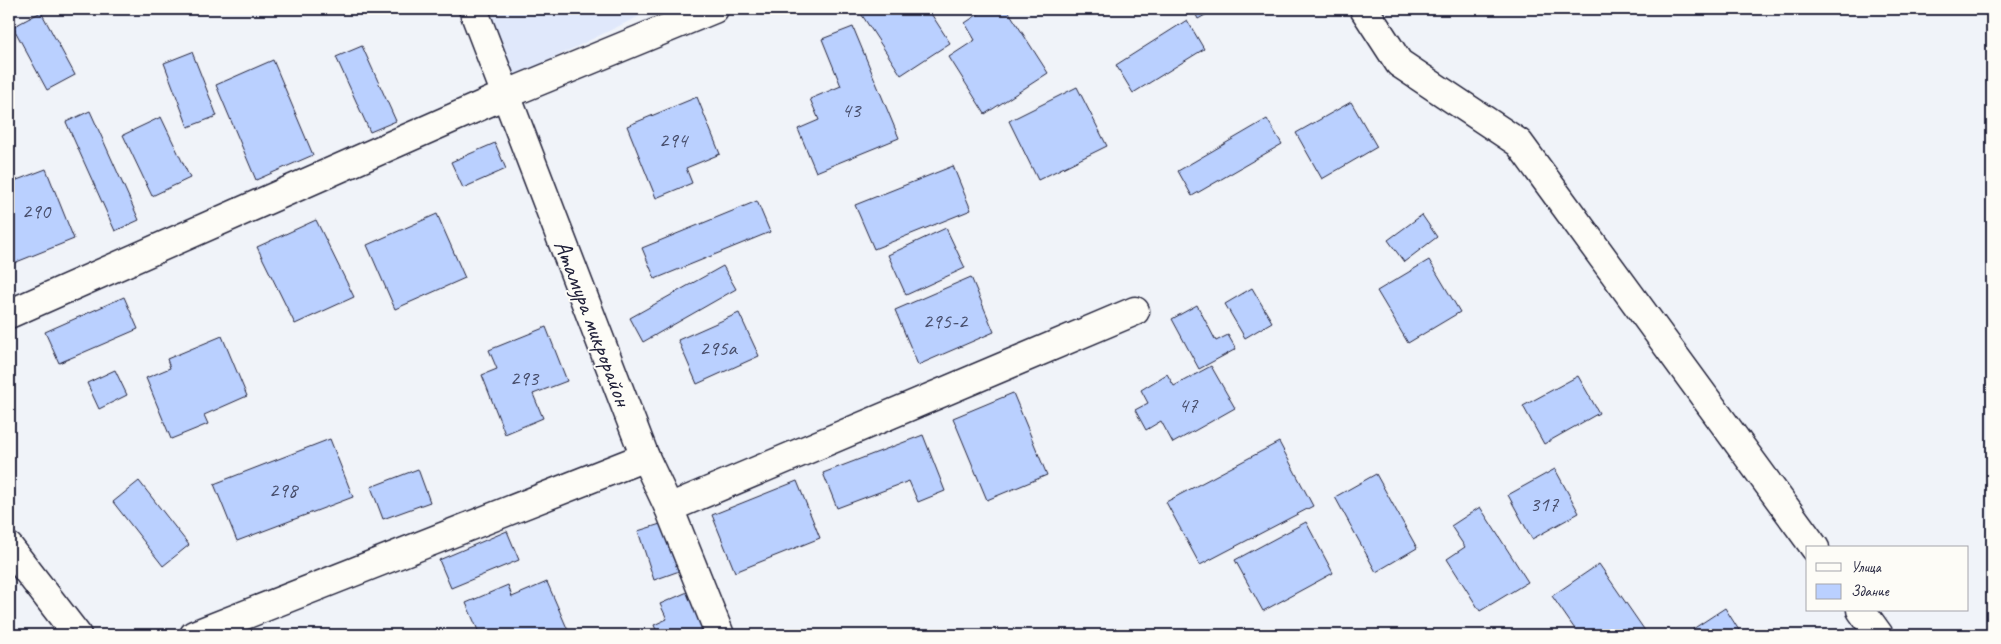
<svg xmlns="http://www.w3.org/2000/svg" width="2001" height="644" font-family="Caveat,sans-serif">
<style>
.built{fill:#e0e8fb}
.building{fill:#bad0ff;stroke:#22223b}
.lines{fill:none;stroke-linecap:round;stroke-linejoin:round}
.minor-casing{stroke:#22223b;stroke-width:31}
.minor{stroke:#fdfcf7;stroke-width:28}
.labels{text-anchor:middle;stroke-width:4;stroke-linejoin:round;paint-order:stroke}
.number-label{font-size:21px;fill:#484e6c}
.street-label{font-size:24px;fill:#22223b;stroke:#fdfcf7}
</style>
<rect width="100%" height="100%" fill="#f0f3f9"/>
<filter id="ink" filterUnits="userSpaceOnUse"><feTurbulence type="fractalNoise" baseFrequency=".02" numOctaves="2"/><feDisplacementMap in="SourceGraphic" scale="10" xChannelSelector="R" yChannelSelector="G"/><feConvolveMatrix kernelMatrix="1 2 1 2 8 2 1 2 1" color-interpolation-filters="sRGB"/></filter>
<g filter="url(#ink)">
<!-- built -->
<polygon class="built" points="487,9 654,9 508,80"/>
<!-- building -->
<g class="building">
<polygon points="858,9 928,9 950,43 901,75"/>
<polygon points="986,9 1007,9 1048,73 985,114 949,57 975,40 965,23"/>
<polygon points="1193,9 1216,9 1198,19"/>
<polygon points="41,12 75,75 47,90 13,27"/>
<polygon points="1187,20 1204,49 1133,93 1116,65"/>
<polygon points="853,27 899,138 816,172 798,129 819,120 810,99 841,86 822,39"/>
<polygon points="362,46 396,121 370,132 336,57"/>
<polygon points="192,52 217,116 188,127 164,63"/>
<polygon points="273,60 313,155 256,180 216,85"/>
<polygon points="1077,87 1107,146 1038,180 1009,121"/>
<polygon points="697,97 720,154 686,168 692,183 656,198 627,126"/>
<polygon points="1351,102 1377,147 1322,179 1296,133"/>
<polygon points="90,111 139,220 115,231 66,122"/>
<polygon points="161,117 190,178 152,196 123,135"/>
<polygon points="1267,119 1282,144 1192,196 1178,171"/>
<polygon points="495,143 506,169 463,188 451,162"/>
<polygon points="953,166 971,210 874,249 855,205"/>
<polygon points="46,169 74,239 9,265 9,183"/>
<polygon points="757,201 770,232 655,279 642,248"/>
<polygon points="437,214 465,278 395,309 367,245"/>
<polygon points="1422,215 1437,237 1404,262 1388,240"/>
<polygon points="316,220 354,297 295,324 257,247"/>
<polygon points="946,228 965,268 906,295 888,255"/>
<polygon points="1429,260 1460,312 1408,343 1377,291"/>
<polygon points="723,266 736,289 643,342 630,318"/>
<polygon points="971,277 994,332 918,365 895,310"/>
<polygon points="1252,288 1272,322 1245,338 1225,304"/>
<polygon points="124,297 138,329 59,363 45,332"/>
<polygon points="1197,305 1216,341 1228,335 1236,349 1199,369 1172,319"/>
<polygon points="739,313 759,356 697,384 678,340"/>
<polygon points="546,327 567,381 533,394 543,418 505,434 482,375 497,369 489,350"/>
<polygon points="222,336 247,396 204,415 208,424 171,439 146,378 170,368 167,359"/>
<polygon points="1211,366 1235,408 1173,443 1161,421 1146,430 1135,410 1148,403 1141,390 1167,374 1174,386"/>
<polygon points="115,370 127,395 99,409 87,383"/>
<polygon points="1578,376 1599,413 1544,444 1523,406"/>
<polygon points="1013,393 1047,475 987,500 953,418"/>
<polygon points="923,435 945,491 918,502 909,481 837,508 823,473"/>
<polygon points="330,439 353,497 237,541 214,484"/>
<polygon points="1279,442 1313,506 1200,565 1166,502"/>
<polygon points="418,469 430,502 383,519 371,487"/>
<polygon points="1555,469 1579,513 1532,539 1508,495"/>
<polygon points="1376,474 1417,548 1376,572 1335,497"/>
<polygon points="139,481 189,545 163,566 113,502"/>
<polygon points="797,481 820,538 735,572 712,515"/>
<polygon points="1480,507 1528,582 1480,611 1447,559 1465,547 1451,526"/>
<polygon points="670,521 685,569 654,580 638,531"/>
<polygon points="1306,522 1333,573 1263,611 1235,560"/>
<polygon points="507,531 519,560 451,588 439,560"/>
<polygon points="1599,564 1648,635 1579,635 1552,596"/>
<polygon points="547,582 570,635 480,635 466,603 508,585 512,597"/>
<polygon points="692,590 709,635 658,635 654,625 667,619 660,604"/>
<polygon points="1725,608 1742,635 1697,635 1693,629"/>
</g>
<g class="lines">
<defs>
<g id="minor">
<polyline points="473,9 645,457 669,508 720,635"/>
<polyline points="1364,9 1399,63 1519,143 1815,548"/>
<polyline points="9,314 505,95 714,9"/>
<polyline points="669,508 1135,311"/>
<polyline points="9,547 77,635"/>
<polyline points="1861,610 1879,635"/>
<polyline points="194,635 645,457"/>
</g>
</defs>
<!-- minor casing -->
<use href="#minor" class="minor-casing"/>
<!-- minor -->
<use href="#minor" class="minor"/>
</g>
</g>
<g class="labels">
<!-- number labels -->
<g class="number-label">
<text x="851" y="117">43</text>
<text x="673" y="147">294</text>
<text x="36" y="218">290</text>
<text x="945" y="328">295-2</text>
<text x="718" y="355">295а</text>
<text x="524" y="385">293</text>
<text x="1188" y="412">47</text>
<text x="283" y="497">298</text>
<text x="1544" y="511">317</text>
</g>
<!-- street labels -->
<g class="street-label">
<text transform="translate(593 323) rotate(69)" y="8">Атамура микрорайон</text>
</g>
</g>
<!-- margin -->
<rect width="2001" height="644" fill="none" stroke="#fdfcf7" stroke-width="30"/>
<rect x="15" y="15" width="1971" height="614" fill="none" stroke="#22223b" stroke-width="2" filter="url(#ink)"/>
<!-- legend -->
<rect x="1806" y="546" width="162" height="65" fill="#fdfcf7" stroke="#a5a5ac"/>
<rect x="1816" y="563" width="25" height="8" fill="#fdfcf7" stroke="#a5a5ac"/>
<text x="1851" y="572" font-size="15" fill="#22223b">Улица</text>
<rect x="1816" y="584" width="25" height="15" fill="#bad0ff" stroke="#a5a5ac"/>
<text x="1851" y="596" font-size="15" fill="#22223b">Здание</text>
</svg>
